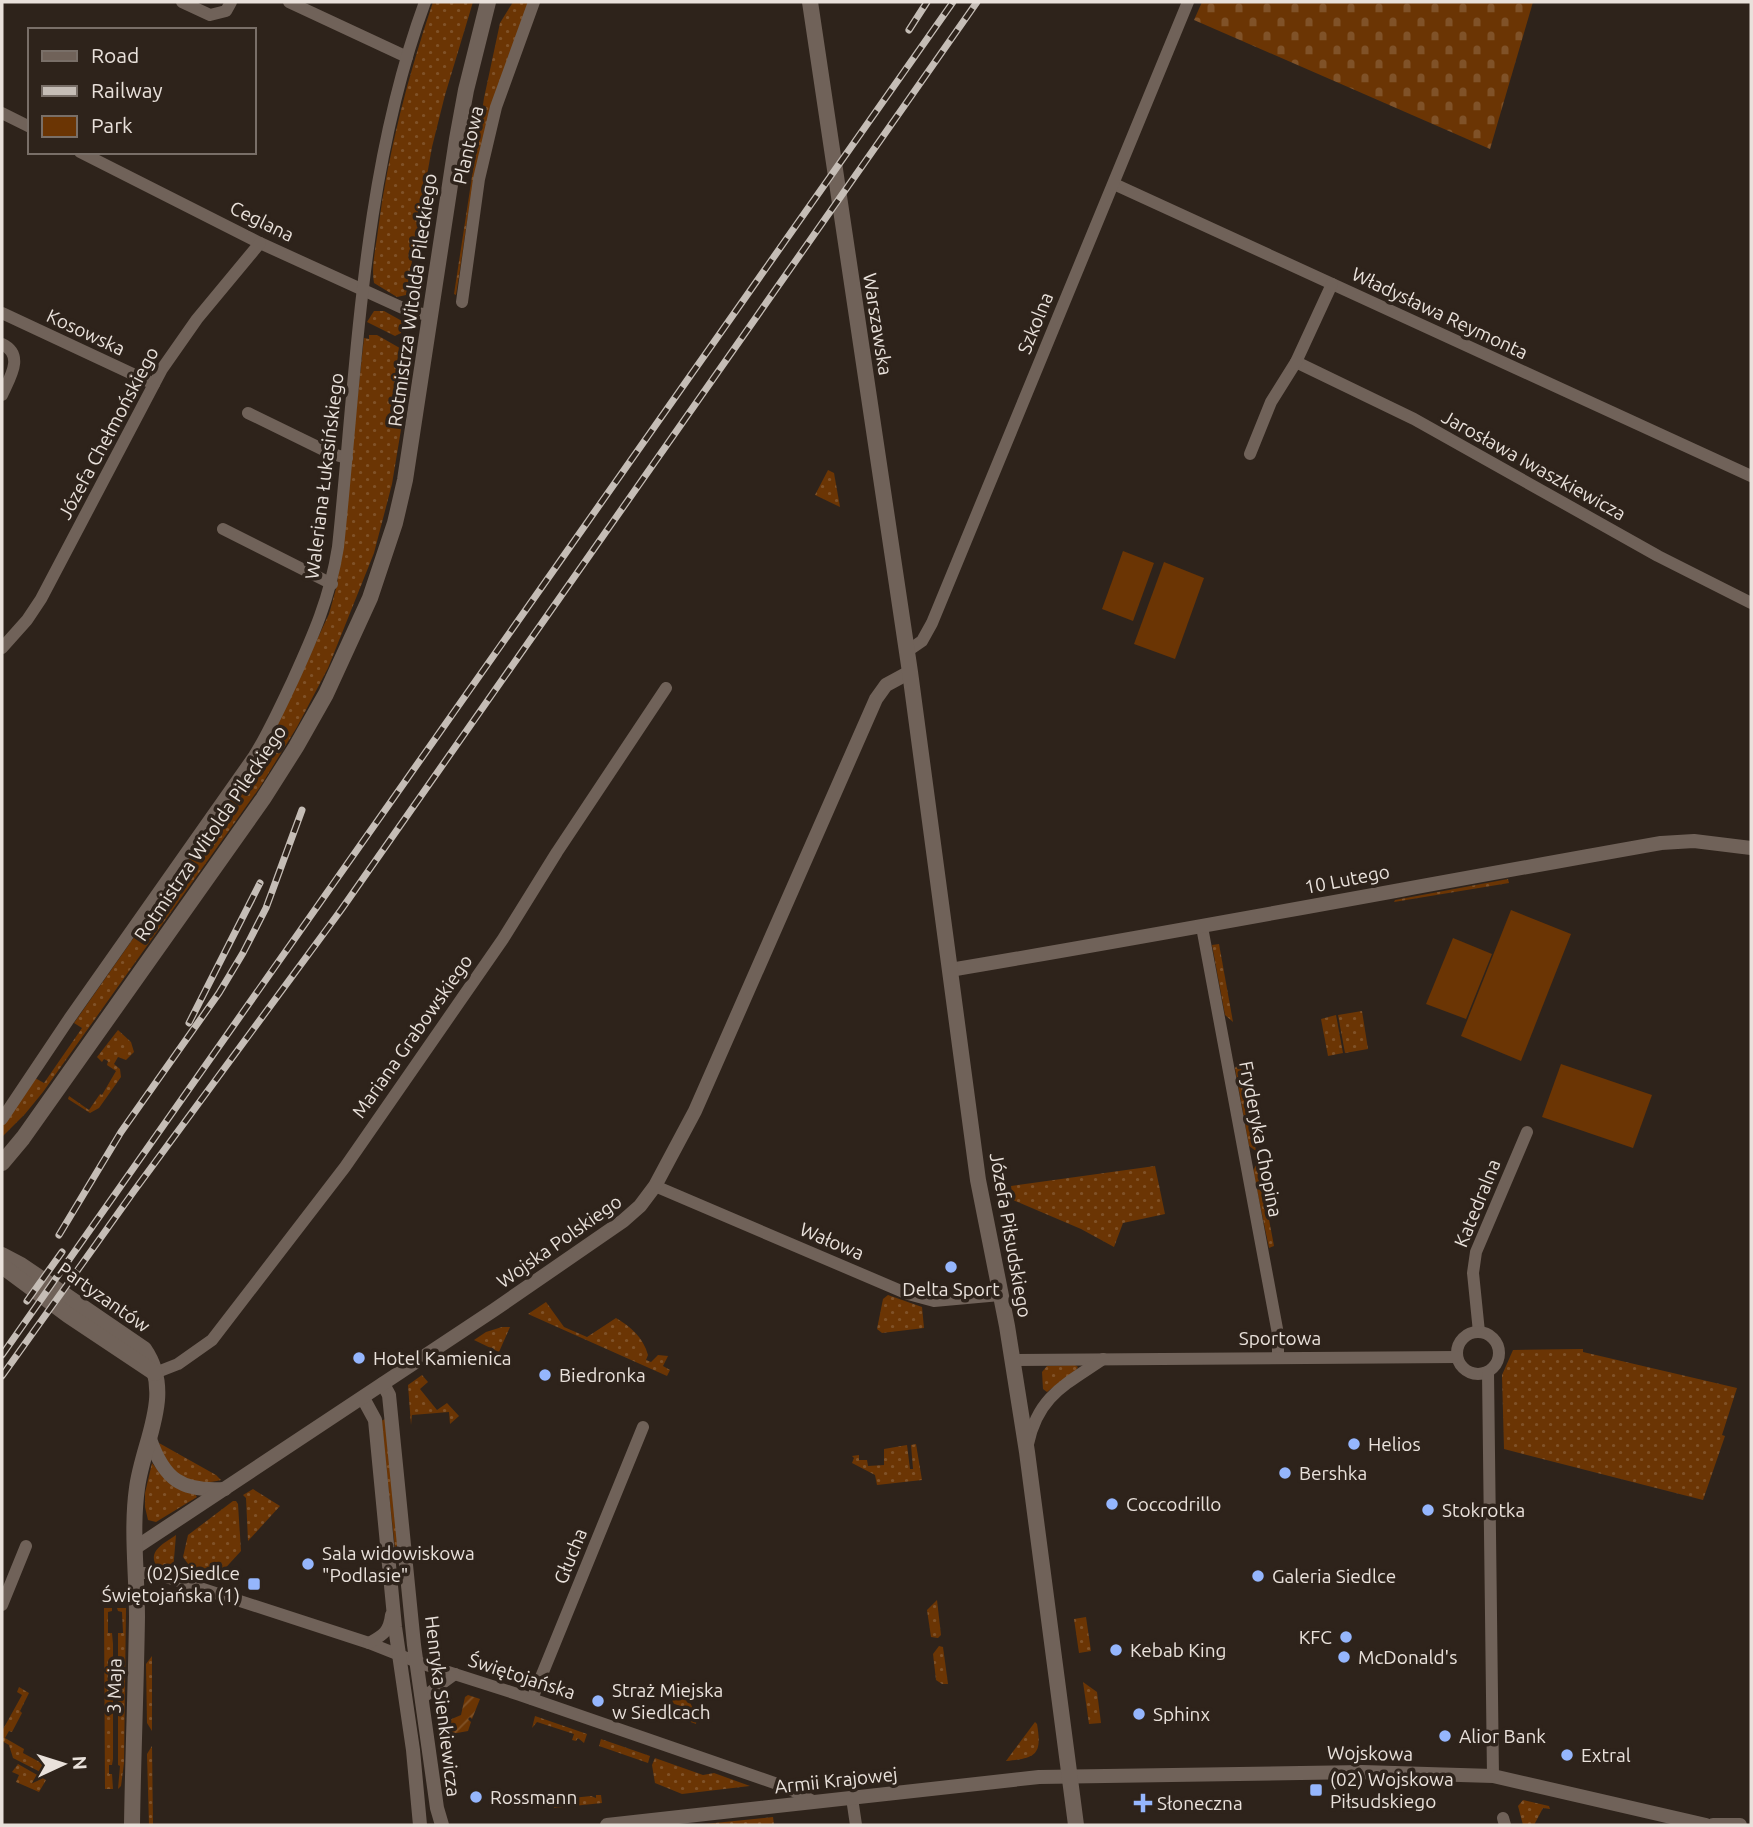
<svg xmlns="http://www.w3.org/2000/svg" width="1753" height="1827" font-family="Ubuntu,sans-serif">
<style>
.grass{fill:url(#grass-dots)}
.cemetery{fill:url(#cemetery-stones)}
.park{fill:#6b3504}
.garden{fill:url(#garden-furrows)}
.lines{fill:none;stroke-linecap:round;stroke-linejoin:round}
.minor{stroke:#706259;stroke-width:12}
.tertiary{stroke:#706259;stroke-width:14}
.secondary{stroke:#706259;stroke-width:16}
.rail-casing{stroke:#c5bdb6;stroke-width:7}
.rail{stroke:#2e231b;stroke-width:4.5;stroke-dasharray:13;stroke-linecap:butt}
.poi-dot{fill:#95b6fd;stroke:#2e231b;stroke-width:2.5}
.labels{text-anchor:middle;stroke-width:7;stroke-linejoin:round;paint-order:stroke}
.street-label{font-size:19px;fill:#e9e1db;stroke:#2e231b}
.poi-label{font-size:19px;fill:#e9e1db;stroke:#2e231b;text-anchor:start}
</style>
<defs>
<pattern id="grass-dots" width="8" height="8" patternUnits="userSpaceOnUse" patternTransform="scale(1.75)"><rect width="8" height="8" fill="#6b3504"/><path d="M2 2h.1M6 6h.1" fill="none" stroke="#805228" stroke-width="1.8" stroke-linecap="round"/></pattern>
<pattern id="cemetery-stones" width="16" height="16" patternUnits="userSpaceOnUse" patternTransform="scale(1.75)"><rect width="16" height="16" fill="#6b3504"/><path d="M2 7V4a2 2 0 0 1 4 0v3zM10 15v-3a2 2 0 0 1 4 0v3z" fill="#805228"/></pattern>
<pattern id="garden-furrows" width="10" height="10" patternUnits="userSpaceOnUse" patternTransform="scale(1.75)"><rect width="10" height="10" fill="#6b3504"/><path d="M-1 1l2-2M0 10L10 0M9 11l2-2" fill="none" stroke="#805228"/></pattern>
</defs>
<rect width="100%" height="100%" fill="#2e231b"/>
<!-- grass -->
<g class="grass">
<path d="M 433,2 L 473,2 L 445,95 L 432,147 L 406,295 L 397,297 L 374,283 C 371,267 376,247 378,230 C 388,152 408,76 433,2 Z"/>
<path d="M 513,2 L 529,2 C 505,62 486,124 473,188 C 466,223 462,259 456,295 L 454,294 L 484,98 L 500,23 Z"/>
<polygon points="374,311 384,311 402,321 401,333 395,336 367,322"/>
<polygon points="369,335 377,335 405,351 407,362 412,363 392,484 374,553 328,668 297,727 260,787 43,1092 25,1114 2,1137 2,1125 35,1078 44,1083 82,1028 74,1023 266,749 329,614 337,585 364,338 369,339"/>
<polygon points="828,470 834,473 840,507 815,495"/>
<polygon points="1508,879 1509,883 1394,902 1395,900"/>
<polygon points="1219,944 1233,1022 1225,1015 1212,945"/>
<polygon points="1362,1011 1368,1049 1345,1053 1338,1015"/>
<polygon points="1336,1015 1343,1053 1328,1056 1321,1019"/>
<polygon points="118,1030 131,1042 134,1052 126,1060 118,1057 114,1064 120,1069 121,1077 99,1108 90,1113 68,1099 69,1096 89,1110 100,1094 102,1095 116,1071 107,1065 108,1061 104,1059 102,1062 97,1057"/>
<polygon points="1240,1062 1256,1151 1249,1146 1235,1068"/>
<polygon points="1258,1161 1274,1246 1269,1248 1253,1171"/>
<polygon points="1155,1166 1165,1214 1123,1223 1114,1247 1081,1229 1013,1200 1011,1186"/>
<polygon points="888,1295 922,1307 924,1328 882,1333 877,1329 883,1299"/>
<path d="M 546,1302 L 564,1327 L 587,1337 L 616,1318 C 631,1327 643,1337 648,1355 L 646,1360 L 651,1362 L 658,1355 L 668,1356 L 663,1366 L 670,1370 L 667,1376 L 528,1314 Z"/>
<polygon points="502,1327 510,1327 499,1352 474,1340 486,1332"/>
<polygon points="1583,1349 1583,1352 1737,1388 1722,1435 1725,1436 1703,1500 1504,1449 1502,1375 1513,1350"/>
<polygon points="1075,1365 1078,1367 1076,1370 1047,1392 1043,1389 1042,1372 1047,1366"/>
<polygon points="422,1375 428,1382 420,1389 437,1410 447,1403 459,1416 450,1424 449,1412 412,1415 411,1425 408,1385"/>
<polygon points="385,1419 398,1545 395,1548 381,1421"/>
<path d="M 159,1443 L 216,1475 L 221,1480 C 202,1485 180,1483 167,1465 C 163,1460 161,1450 159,1443 Z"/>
<polygon points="916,1444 922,1480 877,1485 875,1475 852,1463 854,1458 852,1456 859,1455 859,1460 867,1460 868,1466 884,1465 884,1449 907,1445 910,1469 913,1469 911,1445"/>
<path d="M 152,1463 C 164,1478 174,1491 195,1494 L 197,1497 L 156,1522 L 148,1520 L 145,1507 L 145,1493 Z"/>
<polygon points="253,1489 280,1506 248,1541 246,1498 243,1495"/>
<polygon points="233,1501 236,1501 238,1504 241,1551 219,1575 215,1576 191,1568 183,1557 188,1535"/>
<path d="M 176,1535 L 173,1571 L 156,1565 C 148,1550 165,1543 176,1535 Z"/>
<polygon points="937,1600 941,1635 938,1638 931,1637 927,1610"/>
<polygon points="104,1608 112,1608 112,1611 108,1612 108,1633 112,1633 113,1644 113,1759 112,1765 109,1765 109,1774 112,1774 113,1789 105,1789"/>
<polygon points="117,1608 126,1608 124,1763 121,1786 118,1789 120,1766 118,1765 118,1633 123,1633 122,1612 118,1611"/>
<polygon points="1086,1617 1091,1651 1079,1653 1074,1619"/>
<polygon points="939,1646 943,1647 948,1684 942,1684 936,1680 933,1654"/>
<polygon points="152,1656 152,1731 147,1723 146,1664"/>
<polygon points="1083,1682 1097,1692 1101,1723 1089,1724"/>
<polygon points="19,1687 29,1693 20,1711 22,1713 12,1732 9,1731 5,1738 24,1749 23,1753 45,1765 47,1762 54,1766 48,1776 13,1758 9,1745 2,1741 2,1731 22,1695 17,1692"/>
<polygon points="675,1690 686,1694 697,1717 696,1724 688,1721 691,1710 672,1703"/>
<polygon points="535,1716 587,1734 584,1743 578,1738 576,1741 572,1740 574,1734 537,1722 532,1728"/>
<path d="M 1035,1722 L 1037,1724 C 1042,1754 1037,1758 1006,1761 Z"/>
<polygon points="601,1739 650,1756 648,1763 599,1746"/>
<polygon points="152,1746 153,1825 149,1825 147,1754"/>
<polygon points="655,1758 703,1775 714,1773 750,1786 682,1794 655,1783 652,1765"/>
<polygon points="18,1764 46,1780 39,1792 16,1782 19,1775 12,1772"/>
<polygon points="596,1795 601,1795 602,1803 554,1808 555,1800 563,1801 563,1799 591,1796 596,1798"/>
<polygon points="1523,1800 1549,1806 1550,1809 1543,1808 1534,1825 1523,1825 1518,1806"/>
<polygon points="773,1817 774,1825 695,1825"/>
</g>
<!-- cemetery -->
<polygon class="cemetery" points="1202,2 1533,2 1490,149 1194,20"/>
<!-- park -->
<g class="park">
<polygon points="1123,551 1154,563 1133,621 1102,609"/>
<polygon points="1164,562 1204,578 1175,659 1134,644"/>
<polygon points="1511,910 1571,934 1521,1061 1461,1036"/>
<polygon points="1453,938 1492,954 1466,1019 1426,1004"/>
<polygon points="1561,1064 1652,1095 1633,1148 1542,1117"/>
</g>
<!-- garden -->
<polygon class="garden" points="468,1695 480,1699 472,1719 470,1717 468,1719 471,1722 468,1731 446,1735 444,1739 441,1739 439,1717 444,1716 447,1721 461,1715 465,1697"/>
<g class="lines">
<!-- minor -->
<g class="minor">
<polyline points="182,2 210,15 226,11 231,2"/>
<polyline points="289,2 407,57"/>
<polyline points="2,113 30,127"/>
<polyline points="80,152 260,243 407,310 431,316"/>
<polyline points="1114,184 1751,476"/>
<polyline points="462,302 479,179 496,107 534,2"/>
<polyline points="2,313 154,384"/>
<path d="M 2,344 C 25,355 10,377 2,395"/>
<polyline points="1296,362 1414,419 1658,556 1751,603"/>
<polyline points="248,413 332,454 347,458"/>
<polyline points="1250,454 1271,402 1296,362 1332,284"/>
<polyline points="223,529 332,584"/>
<polyline points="2,648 27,620 41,599 162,369 197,319 260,243"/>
<polyline points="906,652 922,641 932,623 1188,2"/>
<polyline points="1202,927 1278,1334 1278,1358"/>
<path d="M 2,1119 L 69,1019 L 254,756 C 269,732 280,707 292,682 C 313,636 330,598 338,547 C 357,367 362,173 425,2"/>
<polyline points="655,1186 908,1294 934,1301 1000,1295"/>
<polyline points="1479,1332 1473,1273 1476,1252 1527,1132"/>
<circle cx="1478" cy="1353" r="21"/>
<polyline points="1012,1360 1457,1357"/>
<polyline points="1488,1372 1493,1776"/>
<polyline points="155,1373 178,1364 212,1340 345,1167 503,939 557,852 666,688"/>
<path d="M 1028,1444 C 1038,1396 1065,1385 1103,1359"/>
<polyline points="136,1573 154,1573 369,1643 417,1662 520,1695 786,1787 813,1801"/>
<polyline points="2,1605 26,1546"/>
<path d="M 369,1643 C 383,1635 389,1632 391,1615"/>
<polyline points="422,1698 455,1674"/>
<polyline points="532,1699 643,1427"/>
<polyline points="852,1798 856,1825"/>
<polyline points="1503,1818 1505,1825"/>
</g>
<!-- tertiary -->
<g class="tertiary">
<path d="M 950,970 C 1188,930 1424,885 1661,843 L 1694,841 L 1751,848"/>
<polyline points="383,1384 389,1395 414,1645 437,1808 442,1825"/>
<polyline points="363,1398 375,1420 395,1627 413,1750 420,1825"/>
<path d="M 150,1439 C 164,1479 181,1492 225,1489"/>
<polyline points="135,1548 494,1310 623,1221 640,1206 655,1186 695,1111 876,699 886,685 910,672"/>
<polyline points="607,1825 1039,1777 1362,1772 1493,1776 1706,1825"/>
<polyline points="1713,1825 1740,1825"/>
</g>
<!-- secondary -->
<g class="secondary">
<polyline points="810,2 910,672 978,1180 1007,1326 1027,1452 1076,1825"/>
<polyline points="2,1163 23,1138 263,799 296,747 326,694 370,598 395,523 405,480 457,139 466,90 488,2"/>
<path d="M 2,1255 L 21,1265 L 144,1349 C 175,1394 143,1441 137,1488 C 131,1530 137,1574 137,1617 C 136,1686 133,1756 132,1825"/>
<polyline points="2,1266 68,1315 155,1373"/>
</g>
<defs>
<g id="rail">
<polyline points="909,30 927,2"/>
<polyline points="189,1023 260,883"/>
<polyline points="59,1235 121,1132 219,993 243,953 266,908 302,810"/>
<polyline points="27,1301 62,1252"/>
<polyline points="2,1355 953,2"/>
<polyline points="2,1376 134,1191 341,910 977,2"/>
</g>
</defs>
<!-- rail casing -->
<use href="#rail" class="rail-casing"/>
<!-- rail -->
<use href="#rail" class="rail"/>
</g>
<!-- markers -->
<g class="poi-dot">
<circle cx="951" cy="1267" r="7"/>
<circle cx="359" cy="1358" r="7"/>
<circle cx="545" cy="1375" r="7"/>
<circle cx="1354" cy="1444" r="7"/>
<circle cx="1285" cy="1473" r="7"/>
<circle cx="1112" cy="1504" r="7"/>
<circle cx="1428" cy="1510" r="7"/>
<circle cx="308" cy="1564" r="7"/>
<circle cx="1258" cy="1576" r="7"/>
<rect x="247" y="1577" width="14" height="14" rx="3.5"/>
<circle cx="1346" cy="1637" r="7"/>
<circle cx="1116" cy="1650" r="7"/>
<circle cx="1344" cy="1657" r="7"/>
<circle cx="598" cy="1701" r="7"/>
<circle cx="1139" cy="1714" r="7"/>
<circle cx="1445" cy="1736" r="7"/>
<circle cx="1567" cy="1755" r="7"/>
<rect x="1309" y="1783" width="14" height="14" rx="3.5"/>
<circle cx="476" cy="1797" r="7"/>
<path d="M1139.5 1792.5h7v7h7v7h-7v7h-7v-7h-7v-7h7z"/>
</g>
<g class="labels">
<!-- street labels -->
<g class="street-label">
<text transform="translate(468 145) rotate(-77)" y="7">Plantowa</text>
<text transform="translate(262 221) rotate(26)" y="7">Ceglana</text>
<text transform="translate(412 300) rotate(-82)" y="7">Rotmistrza Witolda Pileckiego</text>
<text transform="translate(1440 313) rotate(25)" y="7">Władysława Reymonta</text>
<text transform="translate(1035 323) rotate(-68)" y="7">Szkolna</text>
<text transform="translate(878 324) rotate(81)" y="7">Warszawska</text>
<text transform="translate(86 332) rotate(25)" y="7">Kosowska</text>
<text transform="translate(108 433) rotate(-62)" y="7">Józefa Chełmońskiego</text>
<text transform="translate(1534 465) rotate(29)" y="7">Jarosława Iwaszkiewicza</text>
<text transform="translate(324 476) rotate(-83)" y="7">Waleriana Łukasińskiego</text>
<text transform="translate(210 833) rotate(-56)" y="7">Rotmistrza Witolda Pileckiego</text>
<text transform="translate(1347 879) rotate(-11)" y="7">10 Lutego</text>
<text transform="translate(412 1036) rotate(-55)" y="7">Mariana Grabowskiego</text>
<text transform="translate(1261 1139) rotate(79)" y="7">Fryderyka Chopina</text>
<text transform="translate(1477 1203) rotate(-68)" y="7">Katedralna</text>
<text transform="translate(1011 1235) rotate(80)" y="7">Józefa Piłsudskiego</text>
<text transform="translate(559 1241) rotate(-35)" y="7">Wojska Polskiego</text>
<text transform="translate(832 1241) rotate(23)" y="7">Wałowa</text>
<text transform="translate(104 1297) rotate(35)" y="7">Partyzantów</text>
<text x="1280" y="1345">Sportowa</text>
<text transform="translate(570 1556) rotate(-68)" y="7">Głucha</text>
<text transform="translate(522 1676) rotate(18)" y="7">Świętojańska</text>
<text transform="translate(114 1686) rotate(-89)" y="7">3 Maja</text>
<text transform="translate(443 1706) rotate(83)" y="7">Henryka Sienkiewicza</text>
<text transform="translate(1370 1753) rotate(1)" y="7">Wojskowa</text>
<text transform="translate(836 1780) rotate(-6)" y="7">Armii Krajowej</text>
</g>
<!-- poi labels -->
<g class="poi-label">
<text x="951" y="1296" text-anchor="middle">Delta Sport</text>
<text x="373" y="1365">Hotel Kamienica</text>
<text x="559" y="1382">Biedronka</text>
<text x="1368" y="1451">Helios</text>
<text x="1299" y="1480">Bershka</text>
<text x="1126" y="1511">Coccodrillo</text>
<text x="1442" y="1517">Stokrotka</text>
<text x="322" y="1560">Sala widowiskowa<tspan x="322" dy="22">"Podlasie"</tspan></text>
<text x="240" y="1580" text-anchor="end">(02)Siedlce<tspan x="240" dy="22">Świętojańska (1)</tspan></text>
<text x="1272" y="1583">Galeria Siedlce</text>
<text x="1332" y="1644" text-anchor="end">KFC</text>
<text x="1130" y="1657">Kebab King</text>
<text x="1358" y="1664">McDonald's</text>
<text x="612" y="1697">Straż Miejska<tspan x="612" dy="22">w Siedlcach</tspan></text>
<text x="1153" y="1721">Sphinx</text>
<text x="1459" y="1743">Alior Bank</text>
<text x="1581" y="1762">Extral</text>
<text x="1330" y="1786">(02) Wojskowa<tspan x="1330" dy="22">Piłsudskiego</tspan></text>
<text x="490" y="1804">Rossmann</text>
<text x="1157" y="1810">Słoneczna</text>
</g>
</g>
<!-- border -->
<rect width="1753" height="1827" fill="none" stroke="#e9e1db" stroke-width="7"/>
<!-- legend -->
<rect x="28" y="28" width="228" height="126" fill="#2e231b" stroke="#796f68" stroke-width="2"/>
<rect x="42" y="51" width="35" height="10" fill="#706259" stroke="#796f68" stroke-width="2"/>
<text x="91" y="63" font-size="21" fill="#e9e1db">Road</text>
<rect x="42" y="86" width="35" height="10" fill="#c5bdb6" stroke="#796f68" stroke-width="2"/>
<text x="91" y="98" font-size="21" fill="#e9e1db">Railway</text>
<rect x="42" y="116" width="35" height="21" fill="#6b3504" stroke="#796f68" stroke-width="2"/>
<text x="91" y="133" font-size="21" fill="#e9e1db">Park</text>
<!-- north arrow -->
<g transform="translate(63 1764) rotate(86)" stroke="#2e231b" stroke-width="5" paint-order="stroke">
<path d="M0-5L12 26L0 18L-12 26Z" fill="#e9e1db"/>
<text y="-10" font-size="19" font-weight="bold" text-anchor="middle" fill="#e9e1db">N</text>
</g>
</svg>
